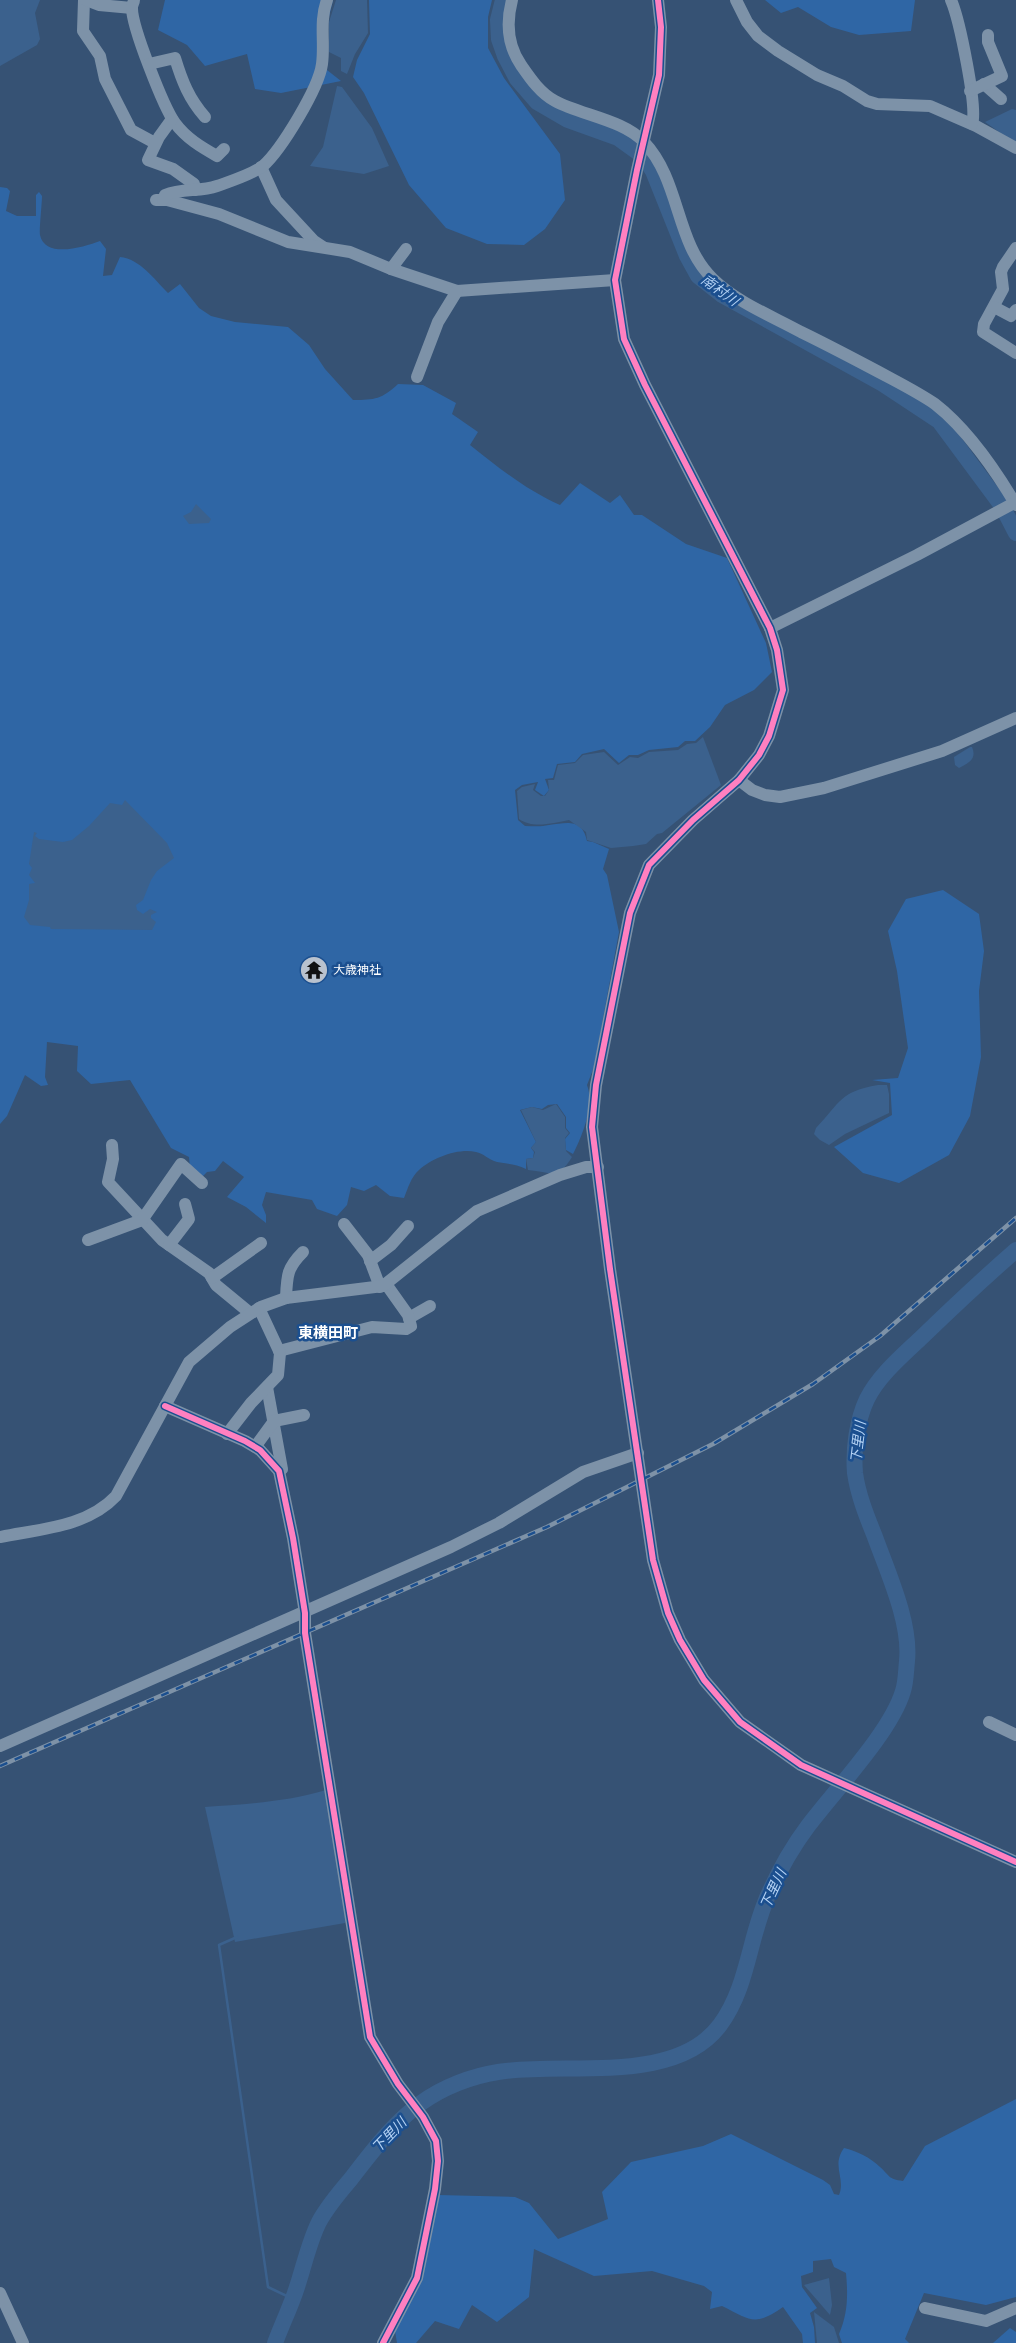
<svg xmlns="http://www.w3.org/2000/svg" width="1016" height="2343" font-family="'Varela Round','Noto Sans JP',sans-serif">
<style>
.green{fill:#2f66a5}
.water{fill:#3b618d}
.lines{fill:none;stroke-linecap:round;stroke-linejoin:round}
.stream{stroke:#3b618d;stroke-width:2.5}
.river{stroke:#3b618d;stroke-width:16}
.minor{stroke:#7d92a8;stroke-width:12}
.rail-casing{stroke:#7e92a7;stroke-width:4.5}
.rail{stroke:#1b4f8f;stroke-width:2.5;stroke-dasharray:8;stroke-linecap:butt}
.cycleway-casing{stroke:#1b4f8f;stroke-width:9}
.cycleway{stroke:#ff80c0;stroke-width:6}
.labels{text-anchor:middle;stroke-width:5;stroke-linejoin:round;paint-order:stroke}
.poi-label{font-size:12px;fill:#fff;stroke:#1b4f8f;text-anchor:start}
.water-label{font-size:14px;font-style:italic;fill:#b5d3f5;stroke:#1b4f8f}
.quarter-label{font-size:15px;font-weight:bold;fill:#fff;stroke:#1b4f8f}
</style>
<rect width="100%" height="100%" fill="#365274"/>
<!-- green -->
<g class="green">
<polygon points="165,0 333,0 317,67 327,70 341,81 281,93 255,89 247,54 205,66 187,45 158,30"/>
<polygon points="369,0 492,0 488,17 488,48 504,78 560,154 565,200 545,229 524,245 487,244 446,228 409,185 364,93 353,77 357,60 370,34"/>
<polygon points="765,0 915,0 911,31 859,35 831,27 798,7 781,13"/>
<path d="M 0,187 L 7,188 L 10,191 L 6,211 L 17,216 L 36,216 L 36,195 L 39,192 L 42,196 C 42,204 39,230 40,235 C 45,259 84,247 100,241 L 106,249 L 103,276 L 112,275 L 120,257 C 140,259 154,279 168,293 L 180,284 L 199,308 L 211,316 L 235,322 L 288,327 L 309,345 L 325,369 L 353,400 C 375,400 382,399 398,384 L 423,385 L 456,403 L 452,414 L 478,432 L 470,445 C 499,468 526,490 560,505 L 580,483 L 610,503 L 620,495 L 634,515 L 642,515 L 686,544 L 727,558 L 766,643 L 772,672 L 754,690 L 725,705 L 710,727 L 695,741 L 685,741 L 678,747 L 649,750 L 638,755 L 629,755 L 619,763 L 604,749 L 582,754 L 575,762 L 557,764 L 553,778 L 545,779 L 549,790 L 544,796 L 535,790 L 538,782 L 522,785 L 515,790 L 518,820 L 525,826 C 533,826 541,827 549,825 C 567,823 582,818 587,841 L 593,842 L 609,849 L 603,869 L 607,875 L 619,932 L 594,1067 L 587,1085 C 595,1105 582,1136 573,1154 L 566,1150 L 565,1139 L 570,1133 L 566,1128 L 566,1117 L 557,1104 L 548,1105 L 542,1109 L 532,1107 L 520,1110 L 536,1142 L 531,1148 L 534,1152 L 533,1158 L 526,1159 L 526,1169 C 516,1164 507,1164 497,1162 C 489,1160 483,1153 476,1152 C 458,1148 432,1158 419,1170 C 411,1177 408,1188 404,1198 L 390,1196 L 376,1185 L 364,1191 L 351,1187 L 347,1205 L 337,1216 L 317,1209 L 312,1200 L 266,1192 L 262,1205 L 266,1215 L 266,1223 L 246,1207 L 227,1197 L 244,1177 L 223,1161 L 215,1171 L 207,1172 L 202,1177 L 190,1168 L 189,1157 L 171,1148 L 130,1080 L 91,1084 L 77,1071 L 78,1046 L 47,1042 L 45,1077 L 48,1085 L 41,1086 L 25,1075 L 7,1116 L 0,1124 Z"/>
<polygon points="943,890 979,914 984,951 979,991 981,1057 970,1116 949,1155 899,1183 863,1173 834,1147 892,1115 890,1083 872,1080 898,1078 908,1048 897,971 888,931 906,899"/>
<path d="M 1016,2099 L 1016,2297 L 986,2305 L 924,2293 L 905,2339 L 909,2343 L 842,2343 L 839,2334 C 848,2313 848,2295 846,2273 L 834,2267 L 831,2259 L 813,2261 L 813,2272 L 801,2276 L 802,2287 L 817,2308 L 810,2313 L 814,2327 L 815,2343 L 803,2343 L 802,2334 L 783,2307 C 754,2327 751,2320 722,2306 L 710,2309 L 712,2292 L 704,2286 L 652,2271 L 594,2276 L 534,2249 L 529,2297 L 497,2322 L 472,2305 L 459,2329 L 435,2321 L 416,2343 L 397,2343 L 395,2331 L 438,2195 L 515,2197 L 529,2203 L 558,2239 L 608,2219 L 602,2192 L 631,2162 L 703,2146 L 731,2134 L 823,2180 L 830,2185 L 834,2194 L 839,2195 C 846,2178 831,2166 844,2148 C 857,2151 871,2158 880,2167 C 890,2176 888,2179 903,2181 L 925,2146 Z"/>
<polygon points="1010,2328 1016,2332 1016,2343 993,2343"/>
</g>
<!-- water -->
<g class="water">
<polygon points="0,0 40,0 35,13 40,39 37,45 0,66"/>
<polygon points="336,0 367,0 368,33 355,54 347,74 341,71 341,58 329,52 329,22"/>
<polygon points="337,86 342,87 372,128 389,166 364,174 310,166 323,147"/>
<polygon points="1012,109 1016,110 1016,144 985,122"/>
<polygon points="196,504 211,519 209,523 189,524 183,516 191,512"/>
<path d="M 703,737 L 721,785 L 662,833 L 657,834 L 646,844 L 633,846 L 611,848 L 587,840 L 586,832 L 569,820 C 553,823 533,829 519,819 L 517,791 L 522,787 L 535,784 L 533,790 L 541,796 L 545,796 L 549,790 L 548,780 L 554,780 L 558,765 L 575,763 L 583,755 L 604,752 L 618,765 L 630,757 L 638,758 L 649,752 L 678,750 L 687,744 L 696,743 Z"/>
<path d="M 970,747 L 972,747 C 977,759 969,763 959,768 L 955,765 L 954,757 Z"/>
<polygon points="125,800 167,843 174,858 157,871 151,880 143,900 136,905 137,910 143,914 150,909 157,912 151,915 151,918 156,922 152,930 51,929 50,927 30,925 24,917 29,900 29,884 35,883 29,875 32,868 29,864 34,832 37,833 35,836 39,839 63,842 72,840 89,826 110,803 122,805"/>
<path d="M 878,1085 L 887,1085 L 889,1094 L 889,1113 L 845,1134 L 829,1145 L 820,1140 L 814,1134 L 816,1128 C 841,1102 839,1092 878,1085 Z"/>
<path d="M 556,1104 L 565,1117 L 565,1128 L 569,1133 L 565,1138 L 566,1151 L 572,1157 C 557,1181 553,1172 528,1170 L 526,1159 L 533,1158 L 535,1152 L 531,1148 L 536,1142 L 521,1110 L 532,1107 L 543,1110 Z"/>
<path d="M 326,1790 L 349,1911 L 345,1923 L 235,1942 L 205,1807 C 246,1804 286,1802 326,1790 Z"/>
<polygon points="829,2278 832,2305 830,2315 804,2285"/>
<polygon points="814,2312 834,2327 839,2343 817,2343"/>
</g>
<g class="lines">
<!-- stream -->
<polyline class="stream" points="237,1937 219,1945 268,2287 293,2299"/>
<!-- river -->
<g class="river">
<polyline points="503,0 498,20 499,39 505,56 517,79 537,102 568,120 618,138 643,156 653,171 687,256 698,276 722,295 883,384 939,421 1002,506 1016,533"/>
<path d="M 275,2343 C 282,2324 291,2306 297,2287 C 304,2266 309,2242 319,2222 C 327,2207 338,2194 350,2180 C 371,2153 393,2123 421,2103 C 443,2087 472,2076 498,2072 C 564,2061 675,2086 720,2025 C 749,1986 749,1934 770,1891 C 780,1869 793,1846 808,1826 C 835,1790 891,1732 903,1691 C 906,1682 906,1670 907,1661 C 911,1623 888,1573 875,1537 C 867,1517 858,1495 855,1473 C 853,1449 857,1420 867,1399 C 879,1375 903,1355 922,1337 C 953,1307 984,1278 1016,1250"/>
</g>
<!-- minor -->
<g class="minor">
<polyline points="84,0 83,31 100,56 105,79 131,130 155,143"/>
<polyline points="86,0 99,5 132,8"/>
<path d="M 134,0 C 134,2 132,5 132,7 C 131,25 164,108 175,123 C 186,138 201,147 217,156 L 224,149"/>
<path d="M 512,0 C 506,23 508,46 521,65 C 530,78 540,93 555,101 C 581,115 624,120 644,142 C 681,181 675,243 713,279 C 738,303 772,316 801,332 C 832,347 862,363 892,379 C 907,387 922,395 935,404 C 966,428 996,471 1016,505"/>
<polyline points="658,0 661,27 659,75 637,170 615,280 624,339 645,385 770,628 777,650 783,690 769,736 759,755 739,780 693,820 649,865 630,913 596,1085 592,1127 610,1269 653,1560 668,1613 680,1640 704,1680 740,1722 801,1765 1016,1862"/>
<polyline points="736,0 747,22 758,36 778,51 817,75 843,86 867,101 877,104 930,106 976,126 1016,148"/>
<path d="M 951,0 C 959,18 978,108 972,124"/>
<path d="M 149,64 L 175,58 C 182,81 189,99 205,117"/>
<polyline points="984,84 1001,99"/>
<polyline points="970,91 1002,76 988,42 988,35"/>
<polyline points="172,119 159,137 148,160 173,169 194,184 195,190"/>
<polyline points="261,167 276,200 314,241 323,247"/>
<polyline points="156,200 167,200 219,214 288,242 350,252 391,269 457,291 615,280"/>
<path d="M 163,200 L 165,195 C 182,188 200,192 217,186 C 231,181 251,175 263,166 C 281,150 319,88 322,64 C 325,42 319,22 327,0"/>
<polyline points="1016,248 1003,267 1001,272 1003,289 984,324 983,332 1016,353"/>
<polyline points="391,269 406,249"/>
<polyline points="994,307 1011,316 1016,310"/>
<polyline points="417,377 438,322 457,291"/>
<polyline points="770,628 917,555 1016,502"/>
<polyline points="739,780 752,790 765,795 780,797 824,788 942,751 1016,718"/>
<polyline points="112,1145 113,1159 108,1182 162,1240 209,1273 216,1285 250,1313"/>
<polyline points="344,1224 368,1255 380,1287"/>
<polyline points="88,1240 142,1220 181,1164 202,1183"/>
<polyline points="169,1245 189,1219 185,1204"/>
<polyline points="370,1261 391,1245 408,1226"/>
<polyline points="212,1278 261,1243"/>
<path d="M 286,1298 C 287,1275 287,1268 303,1252"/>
<polyline points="409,1318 430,1306"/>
<polyline points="279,1351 372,1327 406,1329 411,1326 408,1315 386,1284"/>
<polyline points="267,1387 282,1469 279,1471"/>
<polyline points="165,1406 245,1441 260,1450 279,1471 293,1538 305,1613 305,1633 370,2037 398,2084 423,2117 436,2141 438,2161 435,2189 417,2278 383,2343"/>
<polyline points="227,1434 251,1403 278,1375 280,1353 259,1308"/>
<polyline points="255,1447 274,1421 304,1415"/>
<path d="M 0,1537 C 40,1529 87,1527 116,1496 L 189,1362 L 230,1327 L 261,1307 L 286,1298 L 383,1286 L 477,1211 L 560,1175 L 586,1167 L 598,1167"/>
<polyline points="989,1722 1016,1735"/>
<polyline points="0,1746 451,1547 499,1523 583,1472 638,1453"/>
<polyline points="0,2293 23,2343"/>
<polyline points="925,2308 986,2321 1016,2308"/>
</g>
<defs>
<polyline id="rail" points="0,1766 547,1527 713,1444 813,1384 880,1336 1016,1218"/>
</defs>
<!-- rail casing -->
<use href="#rail" class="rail-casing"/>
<!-- rail -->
<use href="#rail" class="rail"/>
<defs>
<g id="cycleway">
<polyline points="658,0 661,27 659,75 637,170 615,280 624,339 645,385 770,628 777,650 783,690 769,736 759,755 739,780 693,820 649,865 630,913 596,1085 592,1127 610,1269 653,1560 668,1613 680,1640 704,1680 740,1722 801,1765 1016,1862"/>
<polyline points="165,1406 245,1441 260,1450 279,1471 293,1538 305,1613 305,1633 370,2037 398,2084 423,2117 436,2141 438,2161 435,2189 417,2278 383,2343"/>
</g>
</defs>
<!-- cycleway casing -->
<use href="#cycleway" class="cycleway-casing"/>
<!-- cycleway -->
<use href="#cycleway" class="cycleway"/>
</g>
<!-- icons -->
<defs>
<symbol id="temple-disc" viewBox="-11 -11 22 22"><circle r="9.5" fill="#b9c2ce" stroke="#1b4f8f"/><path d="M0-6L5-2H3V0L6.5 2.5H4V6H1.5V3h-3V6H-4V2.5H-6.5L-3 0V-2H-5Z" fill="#111"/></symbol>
</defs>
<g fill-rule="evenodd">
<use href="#temple-disc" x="298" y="954" width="32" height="32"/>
</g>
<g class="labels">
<!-- poi labels -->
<g class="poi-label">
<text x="333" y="974">大歳神社</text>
</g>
<!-- water labels -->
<g class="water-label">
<text transform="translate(720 290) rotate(36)" y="5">南村川</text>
<text transform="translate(858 1442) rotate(-83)" y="5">下里川</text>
<text transform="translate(773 1889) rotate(-65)" y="5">下里川</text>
<text transform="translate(389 2135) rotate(-46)" y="5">下里川</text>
</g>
<!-- quarter labels -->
<g class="quarter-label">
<text x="328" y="1338">東横田町</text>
</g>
</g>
</svg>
